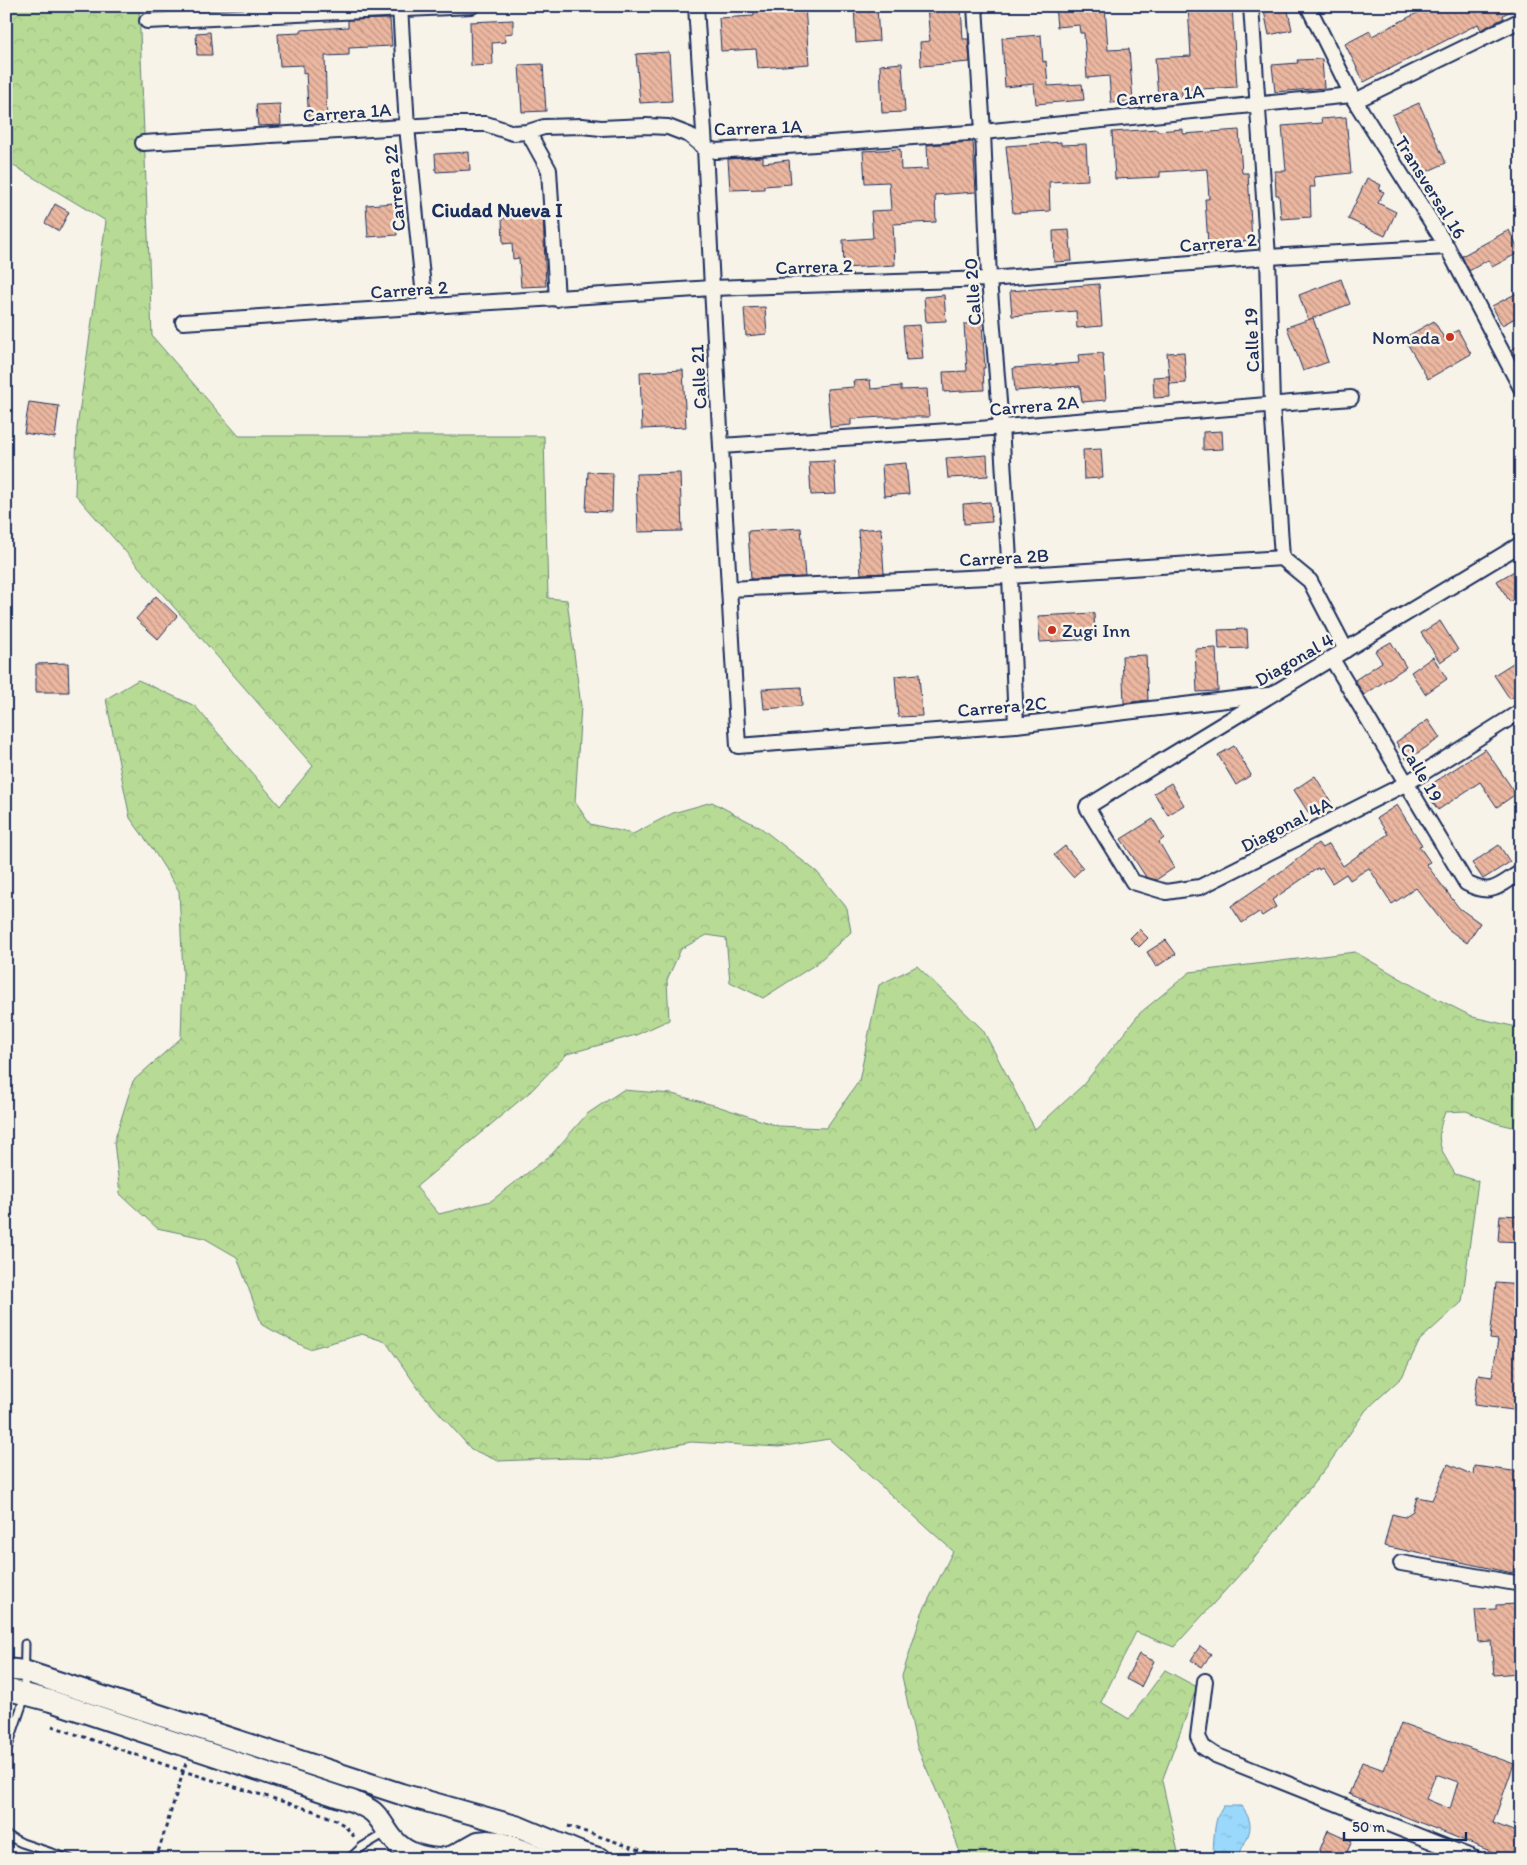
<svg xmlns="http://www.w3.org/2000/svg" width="1527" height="1865" font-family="Itim,sans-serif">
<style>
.forest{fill:url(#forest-crowns);stroke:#69857a}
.water{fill:url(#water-ripples);stroke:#6795bc}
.building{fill:url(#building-back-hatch);stroke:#1b2f5e;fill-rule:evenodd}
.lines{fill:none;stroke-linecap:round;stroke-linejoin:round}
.service-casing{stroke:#1b2f5e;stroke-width:11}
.minor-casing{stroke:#1b2f5e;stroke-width:18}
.secondary-casing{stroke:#1b2f5e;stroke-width:24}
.path{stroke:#1b2f5e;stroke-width:3;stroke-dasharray:4 4;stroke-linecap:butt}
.service{stroke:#f7f3e8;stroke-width:7}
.minor{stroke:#f7f3e8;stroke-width:14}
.secondary{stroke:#f7f3e8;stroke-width:20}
.poi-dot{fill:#c8321e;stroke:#f7f3e8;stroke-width:2}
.labels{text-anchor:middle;stroke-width:5;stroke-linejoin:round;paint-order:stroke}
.street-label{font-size:19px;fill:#1b2f5e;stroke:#f7f3e8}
.poi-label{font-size:19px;fill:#1b2f5e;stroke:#f7f3e8;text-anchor:end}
.neighbourhood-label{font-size:20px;font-weight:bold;fill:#1b2f5e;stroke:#f7f3e8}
</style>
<defs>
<pattern id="forest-crowns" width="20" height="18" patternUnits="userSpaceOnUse" patternTransform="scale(1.25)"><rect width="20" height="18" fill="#b7db95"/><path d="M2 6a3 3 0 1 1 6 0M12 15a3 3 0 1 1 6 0" fill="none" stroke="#9dbc83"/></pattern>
<pattern id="water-ripples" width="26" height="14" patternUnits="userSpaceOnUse" patternTransform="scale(1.25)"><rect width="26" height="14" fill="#9ad9fb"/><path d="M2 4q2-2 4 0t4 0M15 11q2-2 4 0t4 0" fill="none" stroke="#84bbda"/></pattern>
<pattern id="building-back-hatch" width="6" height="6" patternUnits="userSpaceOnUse" patternTransform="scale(1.25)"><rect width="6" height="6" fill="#ecb7a0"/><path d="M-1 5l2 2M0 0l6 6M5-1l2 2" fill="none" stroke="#be9586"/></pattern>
</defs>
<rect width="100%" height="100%" fill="#f7f3e8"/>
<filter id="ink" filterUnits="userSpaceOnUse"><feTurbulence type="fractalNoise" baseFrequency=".02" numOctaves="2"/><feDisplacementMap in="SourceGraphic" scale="10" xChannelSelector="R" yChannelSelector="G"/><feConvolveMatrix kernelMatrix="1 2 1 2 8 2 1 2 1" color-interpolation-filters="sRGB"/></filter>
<g filter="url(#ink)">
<!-- forest -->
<path class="forest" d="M 6,6 L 139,6 L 152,336 L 239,436 L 544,436 L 548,598 L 567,600 L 581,706 L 575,802 L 590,824 L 633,834 L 673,813 L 712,802 L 761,828 L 817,872 L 847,908 L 851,932 L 816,964 L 763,998 L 730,982 L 726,938 L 707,935 L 681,949 L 667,980 L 669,1020 L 636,1035 L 567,1054 L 531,1091 L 416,1187 L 439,1214 L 491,1201 L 552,1154 L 587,1114 L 623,1090 L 672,1094 L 717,1106 L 778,1126 L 826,1128 L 859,1081 L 879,985 L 917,966 L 983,1030 L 1035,1129 L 1083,1085 L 1140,1013 L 1190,972 L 1355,952 L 1422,991 L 1473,1017 L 1521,1028 L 1521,1129 L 1496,1123 L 1466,1111 L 1445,1112 C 1434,1142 1440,1148 1455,1174 L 1478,1181 L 1462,1302 L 1420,1340 L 1402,1377 L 1366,1410 L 1328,1465 L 1252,1561 L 1174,1647 L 1136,1632 L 1101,1702 L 1129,1719 L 1165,1670 L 1197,1687 L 1162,1781 L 1178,1852 L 1174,1859 L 962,1859 L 948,1817 L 917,1747 L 902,1676 L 922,1613 L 953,1551 L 829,1439 L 779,1447 L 691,1442 L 609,1459 L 572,1458 L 498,1461 L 471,1449 L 420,1391 L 386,1342 L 362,1334 L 309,1349 L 262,1325 L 237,1257 L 204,1238 L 157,1228 L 120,1194 L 114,1142 L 133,1081 L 181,1038 L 183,974 L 179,891 L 152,848 L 130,818 L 106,699 L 138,680 L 195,706 L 280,806 L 313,766 L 75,494 L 77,428 L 106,221 L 6,161 Z"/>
<!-- water -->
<path class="water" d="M 1223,1806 L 1241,1806 C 1259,1828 1246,1837 1237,1859 L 1212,1859 C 1215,1841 1212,1821 1223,1806 Z"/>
<!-- building -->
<g class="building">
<polygon points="754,6 805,6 809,64 758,68 756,49 721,51 719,18 754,16"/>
<polygon points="854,6 877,6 879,41 856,43"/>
<polygon points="927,6 961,6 963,39 968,39 970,62 921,66 920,42 930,41"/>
<polygon points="1055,6 1105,6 1108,50 1129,49 1133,101 1111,103 1109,76 1087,78 1084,33 1080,33 1079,25 1057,27"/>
<polygon points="1188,6 1232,6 1237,87 1182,90 1182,97 1158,98 1155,58 1191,56"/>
<polygon points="1263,6 1287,6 1292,30 1269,35"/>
<polygon points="1417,6 1520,6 1503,15 1504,18 1482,29 1481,30 1478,24 1364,82 1345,44 1370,31 1372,36 1419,12"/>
<polygon points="390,19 392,46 349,48 349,55 325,56 327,122 309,123 306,73 303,74 303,65 280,66 278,34 301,33 301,30 348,27 348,20"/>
<polygon points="513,20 513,33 505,34 506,42 492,43 493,65 471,66 470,22"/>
<polygon points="210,32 212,55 197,55 196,33"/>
<polygon points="1041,35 1043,62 1046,61 1048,86 1082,84 1084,100 1036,104 1034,84 1005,87 1002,38"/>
<polygon points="669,52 672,101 640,103 636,54"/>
<polygon points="1322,59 1324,88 1275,92 1272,65 1298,63 1297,60"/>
<polygon points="902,63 905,112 882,113 880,65"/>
<polygon points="543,64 546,111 522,112 519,65"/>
<polygon points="1419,103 1446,163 1419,175 1392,115"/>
<polygon points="280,104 281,125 258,126 256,105"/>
<polygon points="1346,117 1351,173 1314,177 1315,187 1310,187 1311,217 1281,219 1279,195 1276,195 1275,171 1286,171 1282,126 1322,123 1321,119"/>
<polygon points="1157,129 1157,131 1183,129 1183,134 1239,130 1242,173 1248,173 1252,241 1208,244 1205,199 1209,199 1207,169 1160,172 1160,177 1115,179 1112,132"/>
<polygon points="973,142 976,192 935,195 936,222 893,224 895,265 844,268 843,240 873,238 871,211 891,210 889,182 865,183 863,151 900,149 901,170 928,169 927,145"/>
<polygon points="1061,142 1061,145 1086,144 1088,180 1049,182 1050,211 1013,213 1006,146"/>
<polygon points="469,152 470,170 436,172 435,154"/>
<polygon points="763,157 763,163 789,160 791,184 764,186 764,189 730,190 728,159"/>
<polygon points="1367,178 1381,185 1379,190 1384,192 1378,203 1396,212 1385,236 1348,219"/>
<polygon points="395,203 397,235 368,237 366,205"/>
<polygon points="55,204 69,212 59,231 45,223"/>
<polygon points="543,215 546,286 521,287 519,258 513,259 512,243 503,244 502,218"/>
<polygon points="1069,230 1072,261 1054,262 1053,231"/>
<polygon points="1509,230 1520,252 1492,267 1488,260 1469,271 1462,256"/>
<polygon points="1341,279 1350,304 1308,320 1299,295"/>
<polygon points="1099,284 1102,326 1077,328 1076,311 1012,316 1010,291"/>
<polygon points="1521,291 1521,315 1502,325 1492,306"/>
<polygon points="944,295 946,321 926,322 924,297"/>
<polygon points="765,307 767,334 746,336 744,308"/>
<polygon points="1313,318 1328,362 1303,371 1287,327"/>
<polygon points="1434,321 1444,338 1458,330 1471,354 1428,379 1404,338"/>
<polygon points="982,323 985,368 983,368 984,390 944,392 943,372 967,371 964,324"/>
<polygon points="920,325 923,359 906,360 903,326"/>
<polygon points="1521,344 1521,369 1511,350"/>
<polygon points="1184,352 1186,383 1170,384 1167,353"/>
<polygon points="1103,353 1106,400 1082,402 1080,386 1015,391 1013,368 1079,363 1078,355"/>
<polygon points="683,370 686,427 642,429 640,372"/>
<polygon points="1169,376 1170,397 1154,398 1153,377"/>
<polygon points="870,380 871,389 901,386 901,390 927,389 929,417 882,417 851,419 851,425 830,427 827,389 854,387 853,381"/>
<polygon points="29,402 59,406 55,438 24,433"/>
<polygon points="1222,431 1223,449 1203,450 1203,432"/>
<polygon points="1101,449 1103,478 1084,479 1083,450"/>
<polygon points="987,455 988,476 948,478 946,458"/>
<polygon points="834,461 836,494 811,495 809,462"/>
<polygon points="906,463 909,494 884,496 882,465"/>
<polygon points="588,472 613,473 612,512 586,511"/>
<polygon points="680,473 682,531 638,532 636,474"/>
<polygon points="990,502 992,522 964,524 963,504"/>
<polygon points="801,528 805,577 751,579 748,531"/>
<polygon points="881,528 884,573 861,574 858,530"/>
<polygon points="1516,570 1521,578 1521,596 1510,602 1497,581"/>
<polygon points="156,596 177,616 158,639 136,619"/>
<polygon points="1094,613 1095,639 1040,642 1038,616"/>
<polygon points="1440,621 1458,650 1440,662 1421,633"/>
<polygon points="1247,629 1248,648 1219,649 1218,630"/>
<polygon points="1391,642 1406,667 1364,695 1355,680 1382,662 1375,651"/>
<polygon points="1216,648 1218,691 1197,692 1195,649"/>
<polygon points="1146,655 1148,700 1124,703 1122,656"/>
<polygon points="1433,657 1447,679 1425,694 1411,672"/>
<polygon points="1521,658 1521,692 1510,699 1494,675"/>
<polygon points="68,663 69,692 36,692 36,664"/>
<polygon points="919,674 922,716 898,717 895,676"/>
<polygon points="801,687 802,706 764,709 762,689"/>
<polygon points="1428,720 1440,738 1407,760 1396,742"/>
<polygon points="1234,746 1251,775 1236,785 1218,755"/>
<polygon points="1485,749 1516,794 1497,807 1480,782 1438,810 1424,789"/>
<polygon points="1315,776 1331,802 1310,815 1294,790"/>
<polygon points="1171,783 1184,805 1168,815 1154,793"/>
<polygon points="1397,805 1422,845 1419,846 1430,862 1426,864 1459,908 1480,923 1467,943 1448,929 1416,888 1392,904 1369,868 1350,880 1346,874 1332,883 1322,868 1319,870 1318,868 1272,900 1276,907 1262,916 1259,912 1242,923 1231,906 1286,868 1318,843 1322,848 1329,844 1343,866 1388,834 1377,818"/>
<polygon points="1153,819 1164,838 1159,842 1174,868 1156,880 1146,877 1121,839"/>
<polygon points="1499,845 1510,862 1483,879 1472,863"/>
<polygon points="1065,846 1083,868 1073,877 1054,855"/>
<polygon points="1139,929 1148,938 1139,947 1130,938"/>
<polygon points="1166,940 1176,954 1156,967 1147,952"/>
<polygon points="1500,1215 1521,1216 1521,1242 1498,1241"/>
<polygon points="1496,1283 1521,1285 1521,1411 1474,1405 1478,1375 1492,1377 1498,1340 1490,1339"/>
<polygon points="1448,1464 1473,1475 1474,1466 1521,1472 1521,1568 1514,1566 1513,1573 1384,1546 1392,1514 1404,1517 1413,1511 1417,1497 1432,1500"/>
<polygon points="1518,1604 1520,1639 1517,1639 1519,1673 1494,1675 1491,1641 1478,1642 1475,1610 1496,1609 1496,1605"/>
<polygon points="1200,1646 1211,1654 1202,1667 1191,1660"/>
<polygon points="1139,1654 1154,1661 1141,1687 1126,1679"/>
<path d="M 1401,1723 L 1514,1764 L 1493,1823 L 1521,1834 L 1521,1859 L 1510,1859 L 1349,1794 L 1362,1762 L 1384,1770 ZM 1436,1774 L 1458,1782 L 1450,1809 L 1426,1799 Z"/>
<polygon points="1328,1830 1352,1841 1344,1859 1316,1859"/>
</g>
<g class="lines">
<defs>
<g id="service">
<polyline points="6,1752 24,1699 25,1644"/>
<polyline points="6,1835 22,1843 70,1859"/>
<polyline points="349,1859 362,1847 387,1832"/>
</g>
<g id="minor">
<polyline points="400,6 407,127 425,307"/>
<polyline points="696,6 705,148 712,288 738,746 1016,725 1268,695"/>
<polyline points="975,6 983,132 989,279 1001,426 1010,576 1016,725"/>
<polyline points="1251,6 1268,257 1272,405 1282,558 1310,581 1346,650"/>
<polyline points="1308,6 1355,101 1447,247 1521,388"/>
<polyline points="147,21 472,6"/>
<polyline points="1355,101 1521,20"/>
<polyline points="528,132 549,170 557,299"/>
<polyline points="143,143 452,124 486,124 513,133 528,132 544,127 582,126 601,128 646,126 668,127 689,135 705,148 716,151 983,132 1352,95"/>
<polyline points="183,322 712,288 989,279 1268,257 1447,247"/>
<polyline points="721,446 979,429 1351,398"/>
<path d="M 1521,544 C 1376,632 1231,718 1087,807 L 1133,882 L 1166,892 L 1200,887 L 1407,783 L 1521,711"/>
<polyline points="729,589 1010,576 1282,558"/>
<path d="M 1332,659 L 1466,883 C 1492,897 1498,886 1521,872"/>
<polyline points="1401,1563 1521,1584"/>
<polyline points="1205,1681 1198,1737 1203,1747 1215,1755 1476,1859"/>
</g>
<g id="secondary">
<polyline points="6,1669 24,1671 401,1794 519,1827 579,1852 601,1859"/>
<path d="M 6,1691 L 9,1690 L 51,1701 L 352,1801 C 359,1804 367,1807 373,1812 C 382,1820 386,1831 394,1840 C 406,1854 422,1858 439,1859"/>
<polyline points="440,1859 453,1856 478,1842 488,1841 499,1842 545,1859"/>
</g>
</defs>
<!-- service casing -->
<use href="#service" class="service-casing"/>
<!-- minor casing -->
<use href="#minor" class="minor-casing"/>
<!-- secondary casing -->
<use href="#secondary" class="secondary-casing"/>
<!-- path -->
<g class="path">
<polyline points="52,1726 183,1771 314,1811 336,1820 345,1826 356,1839"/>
<polyline points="568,1826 667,1859"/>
<polyline points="156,1859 186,1763"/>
</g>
<!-- service -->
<use href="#service" class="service"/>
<!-- minor -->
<use href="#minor" class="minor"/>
<!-- secondary -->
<use href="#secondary" class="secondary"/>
</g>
</g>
<!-- markers -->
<g class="poi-dot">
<circle cx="1450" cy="337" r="5"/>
<circle cx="1052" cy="630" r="5"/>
</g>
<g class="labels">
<!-- street labels -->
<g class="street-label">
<text transform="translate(1160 95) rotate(-6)" y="7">Carrera 1A</text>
<text transform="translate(347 112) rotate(-4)" y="7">Carrera 1A</text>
<text transform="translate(758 127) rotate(-2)" y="7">Carrera 1A</text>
<text transform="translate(1431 187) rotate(58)" y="7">Transversal 16</text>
<text transform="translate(394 188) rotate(-96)" y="7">Carrera 22</text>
<text transform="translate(1218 242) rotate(-5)" y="7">Carrera 2</text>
<text transform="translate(814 266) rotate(-2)" y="7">Carrera 2</text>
<text transform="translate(409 289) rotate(-4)" y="7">Carrera 2</text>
<text transform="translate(972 292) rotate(-94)" y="7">Calle 20</text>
<text transform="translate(1251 340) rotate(-92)" y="7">Calle 19</text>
<text transform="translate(698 377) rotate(-93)" y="7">Calle 21</text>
<text transform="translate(1034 405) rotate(-5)" y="7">Carrera 2A</text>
<text transform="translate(1004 557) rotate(-3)" y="7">Carrera 2B</text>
<text transform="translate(1294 659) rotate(-30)" y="7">Diagonal 4</text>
<text transform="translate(1002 706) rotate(-5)" y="7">Carrera 2C</text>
<text transform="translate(1422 772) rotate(59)" y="7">Calle 19</text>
<text transform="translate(1286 824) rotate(-27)" y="7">Diagonal 4A</text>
</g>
<!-- poi labels -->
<g class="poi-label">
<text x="1440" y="344">Nomada</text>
<text x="1062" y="637" text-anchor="start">Zugi Inn</text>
</g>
<!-- neighbourhood labels -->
<g class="neighbourhood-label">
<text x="497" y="217">Ciudad Nueva I</text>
</g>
</g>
<!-- margin -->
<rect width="1527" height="1865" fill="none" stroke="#f7f3e8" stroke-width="25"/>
<rect x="12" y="12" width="1502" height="1840" fill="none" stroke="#1b2f5e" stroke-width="2" filter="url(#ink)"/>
<!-- scale -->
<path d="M1344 1832v8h122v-8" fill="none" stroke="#1b2f5e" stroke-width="2.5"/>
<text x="1352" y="1832" font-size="15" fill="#1b2f5e" stroke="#f7f3e8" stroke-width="4" paint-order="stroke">50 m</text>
</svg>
